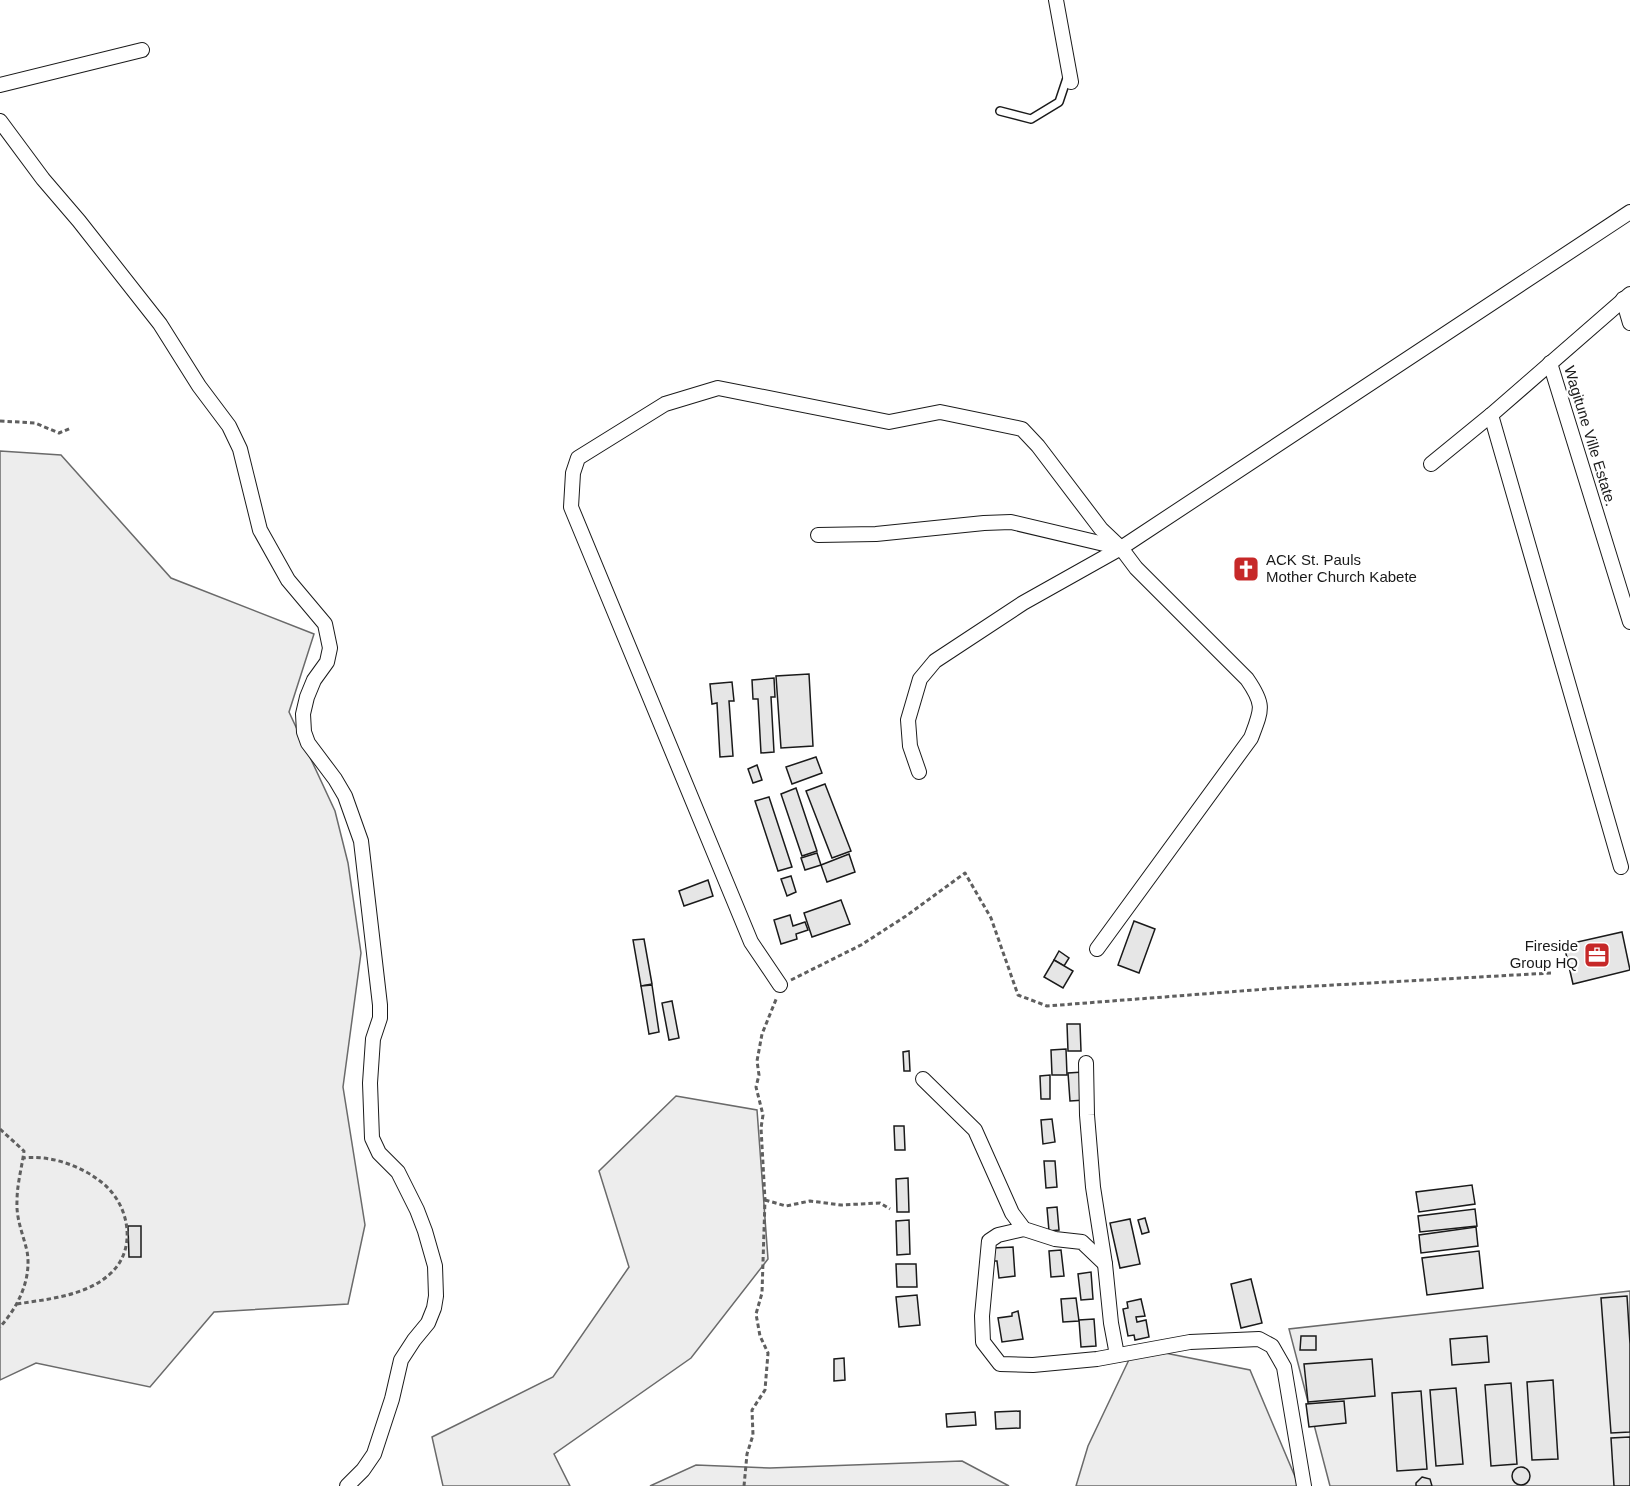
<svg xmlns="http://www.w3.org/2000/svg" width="1630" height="1486" font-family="Arial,sans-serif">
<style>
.built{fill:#ededed;stroke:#6a6a6a;stroke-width:1.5}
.building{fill:#e6e6e6;stroke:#1a1a1a;stroke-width:1.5}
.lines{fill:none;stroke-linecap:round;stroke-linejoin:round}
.lane-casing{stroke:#1a1a1a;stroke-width:10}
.street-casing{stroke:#1a1a1a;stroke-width:16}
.path{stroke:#5f5f5f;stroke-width:3;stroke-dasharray:4.5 3;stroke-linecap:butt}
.lane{stroke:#fff;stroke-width:7}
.street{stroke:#fff;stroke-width:14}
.labels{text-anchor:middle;stroke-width:4.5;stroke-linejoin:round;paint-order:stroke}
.street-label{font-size:15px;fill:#1a1a1a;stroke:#fff}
.poi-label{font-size:15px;fill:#1a1a1a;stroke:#fff;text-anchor:start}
</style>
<rect width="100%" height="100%" fill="#fff"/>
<!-- built -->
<g class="built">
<polygon points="0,451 61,455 171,578 314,634 289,712 335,811 348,863 361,953 343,1087 365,1225 348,1304 214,1312 150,1387 36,1363 0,1380"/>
<polygon points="676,1096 757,1110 768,1259 691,1358 554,1454 570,1486 443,1486 432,1437 553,1377 629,1267 599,1171"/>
<polygon points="1630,1291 1630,1486 1330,1486 1289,1329"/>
<polygon points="1135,1347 1250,1370 1299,1486 1076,1486 1088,1446"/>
<polygon points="962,1461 1009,1486 650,1486 696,1465 770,1468"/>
</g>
<!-- building -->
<g class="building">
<polygon points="809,674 813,746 781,748 776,676"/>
<polygon points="774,678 775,697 771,697 774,752 761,753 758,699 753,699 752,680"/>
<polygon points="732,682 734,701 729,701 733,756 720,757 717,703 712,704 710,684"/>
<polygon points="816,757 822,773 792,784 786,767"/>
<polygon points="757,765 762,780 753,783 748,769"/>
<polygon points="825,784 851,851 832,858 806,791"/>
<polygon points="796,788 817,851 802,856 781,794"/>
<polygon points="769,797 792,867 778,871 755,801"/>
<polygon points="817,853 821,865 805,870 801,858"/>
<polygon points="849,854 855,872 827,882 821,865"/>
<polygon points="791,876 796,892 787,896 781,879"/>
<polygon points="708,880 713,896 684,906 679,891"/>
<polygon points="841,900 850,924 812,937 804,913"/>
<polygon points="790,915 793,926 805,922 808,930 796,934 797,939 781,944 774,920"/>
<polygon points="1134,921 1155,929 1139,973 1118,965"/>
<polygon points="1622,932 1630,970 1573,984 1564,945"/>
<polygon points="644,939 652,984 641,986 633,940"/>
<polygon points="1059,951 1069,958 1064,966 1054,960"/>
<polygon points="1054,960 1073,971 1063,988 1044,977"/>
<polygon points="652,985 659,1032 649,1034 641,986"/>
<polygon points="672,1001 679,1038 669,1040 662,1003"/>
<polygon points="1067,1024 1080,1024 1081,1051 1068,1051"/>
<polygon points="1066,1049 1067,1075 1052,1075 1051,1050"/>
<polygon points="909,1051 910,1071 904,1071 903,1052"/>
<polygon points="1083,1072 1085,1100 1070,1101 1068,1073"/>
<polygon points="1050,1075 1050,1099 1041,1099 1040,1076"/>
<polygon points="1052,1119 1055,1142 1043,1144 1041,1120"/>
<polygon points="894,1126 904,1126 905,1150 895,1150"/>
<polygon points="1044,1161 1055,1161 1057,1187 1046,1188"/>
<polygon points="908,1178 909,1212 897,1212 896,1179"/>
<polygon points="1472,1185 1475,1204 1419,1212 1416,1192"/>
<polygon points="1057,1207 1059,1230 1049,1231 1047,1208"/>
<polygon points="1475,1209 1477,1226 1420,1232 1418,1216"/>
<polygon points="1145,1218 1149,1232 1142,1234 1138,1220"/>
<polygon points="1130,1219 1140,1264 1120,1268 1110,1223"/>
<polygon points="909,1220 910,1254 897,1255 896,1221"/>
<polygon points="128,1226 141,1226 141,1257 129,1257"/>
<polygon points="1476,1227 1478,1246 1421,1253 1419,1235"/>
<polygon points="1013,1247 1015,1276 999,1278 997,1261 994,1261 993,1248"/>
<polygon points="1061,1250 1064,1276 1051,1277 1049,1251"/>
<polygon points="1479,1251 1483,1288 1427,1295 1422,1258"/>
<polygon points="896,1264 916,1264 917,1287 897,1287"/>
<polygon points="1091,1272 1093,1299 1081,1300 1078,1274"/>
<polygon points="1251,1279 1262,1323 1241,1328 1231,1284"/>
<polygon points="917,1295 920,1325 899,1327 896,1297"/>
<polygon points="1627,1296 1630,1344 1630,1432 1611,1433 1601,1298"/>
<polygon points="1076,1298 1079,1321 1063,1322 1061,1299"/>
<polygon points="1141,1299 1145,1316 1136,1317 1137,1322 1146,1320 1149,1337 1135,1340 1134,1335 1128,1336 1123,1309 1128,1308 1127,1302"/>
<polygon points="1018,1311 1023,1339 1002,1342 998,1318 1012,1316 1012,1313"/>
<polygon points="1094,1319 1096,1346 1081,1347 1079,1320"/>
<polygon points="1301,1336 1316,1336 1316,1350 1300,1350"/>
<polygon points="1487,1336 1489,1362 1452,1365 1450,1339"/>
<polygon points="844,1358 845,1380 834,1381 834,1359"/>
<polygon points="1372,1359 1375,1396 1308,1402 1304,1364"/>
<polygon points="1553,1380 1558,1459 1532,1460 1527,1382"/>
<polygon points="1511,1383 1517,1464 1491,1466 1485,1385"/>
<polygon points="1456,1388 1463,1464 1436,1466 1430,1390"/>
<polygon points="1421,1391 1427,1469 1397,1471 1392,1393"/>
<polygon points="1344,1401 1346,1423 1309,1427 1306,1404"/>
<polygon points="1020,1411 1020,1428 996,1429 995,1412"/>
<polygon points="975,1412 976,1425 947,1427 946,1414"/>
<polygon points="1630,1437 1630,1486 1614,1486 1611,1438"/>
<circle cx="1521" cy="1476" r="9"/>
<polygon points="1422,1477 1430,1479 1432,1486 1416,1486 1416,1483"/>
</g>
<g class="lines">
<defs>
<polyline id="lane" points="1000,111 1031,119 1059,102 1067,78"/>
<g id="street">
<polyline points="1056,0 1071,82"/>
<polyline points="0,85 142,50"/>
<polyline points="0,121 43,179 79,221 160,324 199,386 229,426 240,449 260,530 288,580 325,624 330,648 327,662 314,680 307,697 303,714 304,732 308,743 335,779 345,796 361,841 380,1005 380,1018 373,1039 370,1083 372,1138 379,1153 398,1172 417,1210 425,1231 435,1266 436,1296 434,1308 428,1323 414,1340 401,1360 392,1399 374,1454 363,1470 347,1486"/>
<polyline points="1623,299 1630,323"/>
<polyline points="1550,363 1630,622"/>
<polyline points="1491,415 1621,867"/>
<polyline points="1431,464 1491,415 1630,294"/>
<path d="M 818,535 L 876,534 L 984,523 L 1011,522 L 1121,548 L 1136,568 L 1247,679 C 1265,705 1262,709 1251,738 L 1097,949"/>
<polyline points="919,772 910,746 908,720 920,679 935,661 1023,603 1121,548 1630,212"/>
<polyline points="780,985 751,942 571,507 573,473 578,458 665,404 718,388 889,422 940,412 1022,429 1038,446 1101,529 1121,548"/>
<polyline points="1086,1063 1087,1115 1093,1187 1105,1264 1111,1323 1117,1355"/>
<polyline points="923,1079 975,1130 1012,1213 1024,1229 1055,1239 1082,1242 1105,1264"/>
<polyline points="1024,1229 998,1235 989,1241 982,1316 983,1342 1000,1364 1033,1365 1097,1359 1190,1342 1259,1339 1272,1346 1284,1367 1304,1486"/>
</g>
</defs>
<!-- lane casing -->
<use href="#lane" class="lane-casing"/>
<!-- street casing -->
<use href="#street" class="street-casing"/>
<!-- path -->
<g class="path">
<polyline points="0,421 35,423 59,433 71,428"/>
<polyline points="791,980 861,945 906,916 965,873 991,918 1018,995 1047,1006 1280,988 1551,973"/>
<path d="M 0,1129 L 24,1151 C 22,1167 17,1184 17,1201 C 16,1219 23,1234 27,1251 C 32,1279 18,1307 0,1327"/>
<polyline points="765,1200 786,1206 810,1201 841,1205 880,1203 890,1209"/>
<path d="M 17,1304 C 48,1299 87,1296 111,1273 C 138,1248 129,1202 100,1181 C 79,1165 50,1155 23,1158"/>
<polyline points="744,1486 747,1454 753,1435 752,1410 765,1390 768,1353 760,1336 756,1314 762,1293 765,1200 761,1128 763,1115 756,1087 759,1075 757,1061 762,1034 777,997"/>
</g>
<!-- lane -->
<use href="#lane" class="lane"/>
<!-- street -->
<use href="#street" class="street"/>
</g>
<!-- icons -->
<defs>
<symbol id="church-square" viewBox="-11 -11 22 22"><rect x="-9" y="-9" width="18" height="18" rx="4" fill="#c62828" stroke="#fff"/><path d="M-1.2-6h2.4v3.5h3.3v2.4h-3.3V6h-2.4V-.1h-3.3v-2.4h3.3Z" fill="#fff"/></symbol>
<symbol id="office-square" viewBox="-11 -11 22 22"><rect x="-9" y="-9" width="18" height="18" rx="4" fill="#c62828" stroke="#fff"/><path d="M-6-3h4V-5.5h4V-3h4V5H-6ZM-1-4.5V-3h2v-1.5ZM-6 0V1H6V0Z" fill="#fff"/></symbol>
</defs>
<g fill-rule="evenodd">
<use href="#church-square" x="1231" y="554" width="30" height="30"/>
<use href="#office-square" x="1582" y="940" width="30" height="30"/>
</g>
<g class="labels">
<!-- street labels -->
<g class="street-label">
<text transform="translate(1590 436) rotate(73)" y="5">Wagitune Ville Estate.</text>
</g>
<!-- poi labels -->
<g class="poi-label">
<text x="1266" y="565">ACK St. Pauls<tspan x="1266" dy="17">Mother Church Kabete</tspan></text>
<text x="1578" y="951" text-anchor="end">Fireside<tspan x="1578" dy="17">Group HQ</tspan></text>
</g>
</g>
</svg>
